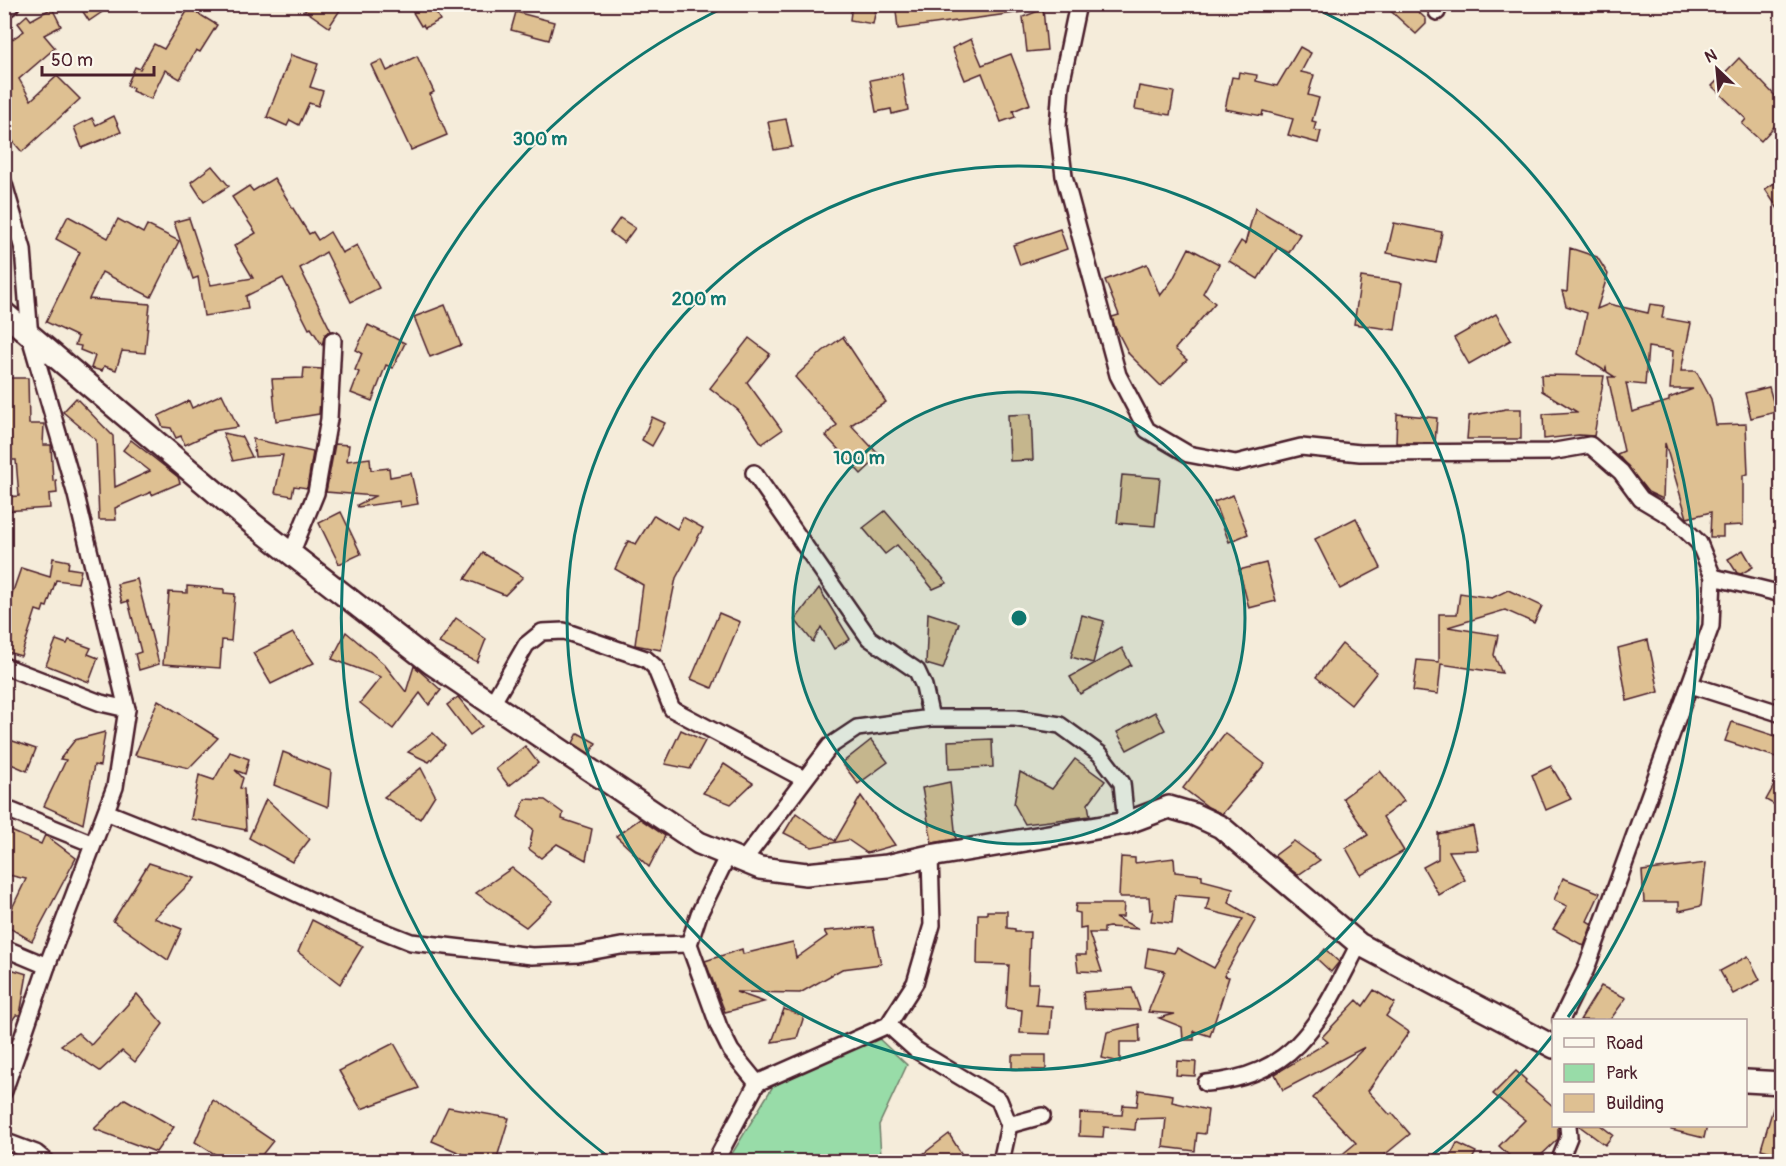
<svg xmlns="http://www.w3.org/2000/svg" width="1786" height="1166" font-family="Pangolin,sans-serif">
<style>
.green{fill:#98dca8;stroke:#717e6a;stroke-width:1.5}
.building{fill:#dec092;stroke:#4a1f2b;stroke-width:1.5;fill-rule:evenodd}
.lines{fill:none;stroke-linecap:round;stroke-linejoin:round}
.street-casing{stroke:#4a1f2b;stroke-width:20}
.secondary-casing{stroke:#4a1f2b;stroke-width:26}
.street{stroke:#fbf7ec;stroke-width:15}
.secondary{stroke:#fbf7ec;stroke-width:21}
.ring{fill:none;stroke:#0f766e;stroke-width:3}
.centre{fill:#0f766e;stroke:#fbf7ec;stroke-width:3}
.ring-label{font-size:18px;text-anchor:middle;font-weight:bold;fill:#0f766e;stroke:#fbf7ec;stroke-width:4.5;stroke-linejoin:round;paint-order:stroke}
</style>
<rect width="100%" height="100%" fill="#f5ecda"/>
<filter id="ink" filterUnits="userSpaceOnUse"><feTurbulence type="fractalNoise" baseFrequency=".0167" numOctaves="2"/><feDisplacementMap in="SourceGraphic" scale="12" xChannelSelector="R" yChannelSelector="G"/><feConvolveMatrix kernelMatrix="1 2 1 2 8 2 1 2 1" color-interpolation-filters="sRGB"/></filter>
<g filter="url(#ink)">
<!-- green -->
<polygon class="green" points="877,1037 907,1065 879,1125 881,1156 875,1161 727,1162 773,1086"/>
<!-- building -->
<g class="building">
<polygon points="78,4 114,4 89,21"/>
<polygon points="296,4 344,4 329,27"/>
<polygon points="408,4 431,4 440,20 425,28 423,25 421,26"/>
<polygon points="852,4 877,4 873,24 850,20"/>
<polygon points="945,4 1022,4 1022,12 898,29 896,11"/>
<polygon points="1383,4 1410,4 1426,19 1426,24 1416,34"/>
<polygon points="52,8 61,26 44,35 55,48 19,79 31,100 57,76 80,99 22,152 4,131 4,45 24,31 18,23 27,15 31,20"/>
<polygon points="189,8 217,25 200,52 196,50 180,79 165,70 151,99 132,91 133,88 127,85 135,67 140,69 154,44 164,49"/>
<polygon points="1043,9 1047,50 1027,52 1023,17"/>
<polygon points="516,12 554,22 549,40 511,30"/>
<polygon points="971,39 982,65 1011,54 1030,104 1013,111 1015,117 1001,122 982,73 965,80 952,48"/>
<polygon points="1300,47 1311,53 1301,72 1314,75 1308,95 1319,98 1312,121 1316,122 1314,130 1321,131 1318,143 1288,135 1293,119 1263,111 1262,116 1225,109 1232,77 1238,78 1239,72 1257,75 1256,81 1277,86"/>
<polygon points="291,55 318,64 310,87 323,91 318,106 309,103 299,125 290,120 287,126 267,117"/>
<polygon points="417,56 434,92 430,94 447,135 411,150 371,65 382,60 387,71"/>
<polygon points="1739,58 1782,103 1782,118 1761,141 1742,124 1746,119 1712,86"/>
<polygon points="902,74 908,110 892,114 891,109 876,112 870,80"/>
<polygon points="1139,86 1174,92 1170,115 1135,109"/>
<polygon points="114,116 121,132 82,148 74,127 92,118 96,125"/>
<polygon points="786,119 792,147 774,150 768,122"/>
<polygon points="212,166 229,186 204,202 191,182"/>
<polygon points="274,178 309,234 313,232 318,240 330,232 342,253 357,245 379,288 351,302 326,252 300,268 331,331 325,334 322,345 311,328 309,329 283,278 246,296 248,309 204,316 198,277 193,279 174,222 189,218 211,285 253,278 234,246 256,233 232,197 249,186 253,191"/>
<polygon points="1782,178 1782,215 1765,189"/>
<polygon points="1255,208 1300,234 1289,253 1278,247 1258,279 1229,261 1241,241 1245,244"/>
<polygon points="68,216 108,238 118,219 143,233 147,225 179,241 151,297 102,272 89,299 150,304 145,353 122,351 116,370 104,366 102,371 91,368 95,356 80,350 81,346 75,345 78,337 46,322 80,252 56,239"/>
<polygon points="620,218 635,228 624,243 610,232"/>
<polygon points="1394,223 1442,232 1436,263 1387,253"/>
<polygon points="1060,229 1067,249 1020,265 1013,245"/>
<polygon points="1189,248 1219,264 1203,293 1215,303 1175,349 1187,360 1161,386 1129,354 1115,327 1112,317 1119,315 1105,280 1147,264 1160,296 1173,279"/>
<path d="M 1570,248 L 1597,257 L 1608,274 L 1597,309 L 1609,304 L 1648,313 L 1650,304 L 1664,306 L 1662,318 L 1691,323 L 1681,371 L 1696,371 L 1711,399 L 1716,425 L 1746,424 L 1748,474 L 1743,475 L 1743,525 L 1723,526 L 1723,537 L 1710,537 L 1711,512 L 1687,518 L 1665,443 L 1663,499 L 1648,492 L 1617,454 L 1624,451 L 1608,377 L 1615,377 L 1607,372 L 1606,368 L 1605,371 L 1578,354 L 1587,313 L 1566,306 L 1562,291 L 1567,292 ZM 1648,347 L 1673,351 L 1670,389 L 1693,389 L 1669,398 L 1669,401 L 1632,412 L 1626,383 L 1645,385 Z"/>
<polygon points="1361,277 1402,283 1395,330 1354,324"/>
<polygon points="445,305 461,345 430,357 414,317"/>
<polygon points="1496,314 1511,340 1469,364 1454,338"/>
<polygon points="368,325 405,343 393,368 386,365 372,401 351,393 359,372 355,370 362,353 356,350"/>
<polygon points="843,337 886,402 851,425 880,456 861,474 826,436 837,425 795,377 823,351"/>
<polygon points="749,338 770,354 747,382 782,430 762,444 738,410 710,388"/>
<polygon points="304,368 322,369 319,414 276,421 272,379 303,378"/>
<polygon points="1541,375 1604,376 1594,436 1579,435 1544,439 1543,414 1577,412 1542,391"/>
<polygon points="8,378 28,378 29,424 44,424 43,445 51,445 53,481 56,480 57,493 49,494 50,508 4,511 4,497 19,496 16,460 4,460 4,424 8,424"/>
<polygon points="1769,387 1776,412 1751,418 1745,393"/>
<polygon points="222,394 238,427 212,431 215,431 185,445 181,436 176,438 171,428 163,427 158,416 189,401 192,408"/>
<polygon points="76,398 113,436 115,487 150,471 123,450 131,440 178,477 180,483 152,495 151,492 115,508 116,520 99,520 96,440 63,412"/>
<polygon points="1506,409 1521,409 1521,439 1467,439 1469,416"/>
<polygon points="1031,414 1033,460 1010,461 1008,415"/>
<polygon points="1397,414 1437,418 1435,443 1396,443"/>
<polygon points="652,417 665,423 652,446 642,440"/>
<polygon points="223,433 242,437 252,457 233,461"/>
<polygon points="253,439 313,452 307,488 294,486 292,496 275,493 283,455 255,457"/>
<polygon points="335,444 349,445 347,461 370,458 371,470 389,468 390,477 411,473 418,504 400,507 399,501 358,507 357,505 375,496 326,492"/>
<polygon points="1122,475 1160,478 1155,526 1117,523"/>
<polygon points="1233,495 1248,534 1229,542 1214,502"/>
<polygon points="885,511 947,583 933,589 897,545 885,554 863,528"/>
<polygon points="341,512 361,554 339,564 319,523"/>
<polygon points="654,515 677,529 683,517 703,528 676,578 661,650 635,645 643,585 615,569 628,541 636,544"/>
<polygon points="1356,518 1381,568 1340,589 1315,539"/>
<polygon points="1743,550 1753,567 1741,574 1737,573 1728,559"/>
<polygon points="483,553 523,577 505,595 465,579"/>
<polygon points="53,558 69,561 68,568 81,570 78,583 56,580 47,607 44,606 42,612 36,610 21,656 4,651 4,617 21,568 50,577"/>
<polygon points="1266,563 1276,601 1249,608 1239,570"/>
<polygon points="137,579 159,664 139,670 135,654 141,652 128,601 122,603 117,584"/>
<polygon points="187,586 224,589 224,593 235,594 231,641 222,640 220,668 163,664 169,592 187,593"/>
<polygon points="819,588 850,639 834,649 821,627 813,642 795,620"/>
<polygon points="1508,590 1542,606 1534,623 1505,610 1448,627 1498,635 1494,655 1502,673 1441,664 1438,694 1413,691 1417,660 1439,662 1439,614 1457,614 1460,593 1492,598"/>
<polygon points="719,613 740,622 712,688 691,679"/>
<polygon points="928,613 959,623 943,669 926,664"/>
<polygon points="1082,615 1104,621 1093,663 1071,657"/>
<polygon points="456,618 486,639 477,662 439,643"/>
<polygon points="346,632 384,664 406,692 414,666 441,690 429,705 420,693 393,729 360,703 381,677 332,659"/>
<polygon points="293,633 314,663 271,684 253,653"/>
<polygon points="56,640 67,644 69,640 91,648 88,654 98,658 89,682 46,665"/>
<polygon points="1648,640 1659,692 1627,701 1618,648"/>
<polygon points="1342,644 1377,672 1351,705 1316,677"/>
<polygon points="1122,648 1131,665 1080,694 1070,677"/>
<polygon points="458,697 482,726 470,735 447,705"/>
<polygon points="158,700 218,738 189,768 135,755"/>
<polygon points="1155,712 1165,730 1127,750 1117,732"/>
<polygon points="1732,722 1782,738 1782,759 1725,741"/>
<polygon points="681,730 705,741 690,769 665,764"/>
<polygon points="105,732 100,766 94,765 83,824 44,806 66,760 60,759 75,740"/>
<polygon points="433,733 445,745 429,762 408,752"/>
<polygon points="578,733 596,743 590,754 573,743"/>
<polygon points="1225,733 1265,764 1222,814 1208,807 1183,788"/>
<polygon points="4,738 36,749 27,771 4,761"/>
<polygon points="992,739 993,767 949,769 948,741"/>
<polygon points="871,740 888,762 858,784 842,763"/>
<polygon points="525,746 538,763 509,786 496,769"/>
<polygon points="230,752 249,759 245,774 235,770 243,778 240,788 244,789 246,830 191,819 199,775 214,780"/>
<polygon points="283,752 331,771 328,807 274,785"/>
<polygon points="1075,759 1105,781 1088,804 1090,816 1025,824 1014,804 1020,772 1052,789"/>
<polygon points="724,764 753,783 731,804 703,793"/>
<polygon points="1551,766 1571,799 1546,810 1532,775"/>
<polygon points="421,768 435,795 420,819 384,797"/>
<polygon points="1380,771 1404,801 1383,817 1404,851 1361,875 1346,848 1368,835 1343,798"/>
<polygon points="1782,771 1782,809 1766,800"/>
<polygon points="950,782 956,839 932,843 922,788"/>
<polygon points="861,796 895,845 867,853 848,840 812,847 784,833 796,813 835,841"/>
<polygon points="266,799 310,839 292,862 249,838"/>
<polygon points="525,799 545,800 563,813 562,819 592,829 586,860 557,844 541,858 529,849 533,829 518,817"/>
<polygon points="640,819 665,836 649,867 616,836"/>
<polygon points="1473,826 1478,850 1449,851 1465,880 1439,895 1423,867 1438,859 1438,832 1439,834"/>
<polygon points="4,828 41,844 45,835 76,858 32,941 4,925 26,879 4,874"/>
<polygon points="1294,841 1320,860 1298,875 1274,856"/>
<polygon points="1121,857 1135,858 1135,863 1174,858 1175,872 1202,875 1202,880 1233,888 1229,903 1256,919 1224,976 1229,977 1210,1036 1194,1031 1194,1040 1183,1040 1182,1027 1159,1018 1175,1014 1148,1012 1165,971 1145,967 1148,948 1174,953 1177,948 1214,968 1243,919 1206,910 1209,898 1175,895 1172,923 1151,921 1153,909 1150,910 1149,897 1119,897"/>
<polygon points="149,863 195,878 154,918 182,929 168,960 113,921"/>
<polygon points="1706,863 1701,906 1679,911 1679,902 1644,902 1642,871"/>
<polygon points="512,868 553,901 526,927 476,893"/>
<polygon points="1563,878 1600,893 1587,921 1592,924 1584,946 1553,929 1567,906 1554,900"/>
<polygon points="1076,904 1124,904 1123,917 1115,917 1139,929 1109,927 1104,928 1104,933 1089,933 1102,972 1078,971 1076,955 1086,955 1086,927 1080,928 1080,913 1075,912"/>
<polygon points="987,911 1007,911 1007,928 1015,929 1015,932 1030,932 1028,983 1038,983 1036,1005 1052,1006 1050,1034 1020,1033 1022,1010 1006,1008 1009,965 977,964 978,914 987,914"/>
<polygon points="312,920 363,946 340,984 298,952"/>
<polygon points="873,927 881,964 842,969 800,993 736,992 764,1002 725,1012 705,961 742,949 743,954 793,942 796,958 827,936 824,931"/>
<polygon points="1325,949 1339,962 1331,972 1317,959"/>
<polygon points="1748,956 1760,980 1733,994 1720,971"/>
<polygon points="4,967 27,974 20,1015 16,1015 4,1032"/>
<polygon points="1601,986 1626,998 1610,1020 1580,1020"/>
<polygon points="1132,988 1140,1010 1085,1009 1083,992"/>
<polygon points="1374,990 1395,1003 1386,1016 1409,1032 1368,1091 1390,1115 1392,1113 1410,1134 1377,1161 1334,1161 1356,1143 1313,1098 1365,1047 1283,1090 1275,1074 1328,1042 1322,1037 1357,1000 1363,1006"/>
<polygon points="137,994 163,1024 135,1062 122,1051 100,1071 61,1045 78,1033 91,1045"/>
<polygon points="784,1009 804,1016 797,1038 772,1042"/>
<polygon points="1139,1024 1140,1042 1120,1042 1120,1062 1102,1058 1107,1032"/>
<polygon points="394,1043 419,1088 361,1109 339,1071"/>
<polygon points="1012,1055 1046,1055 1046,1070 1012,1069"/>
<polygon points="1177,1061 1196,1062 1195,1076 1176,1075"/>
<polygon points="1516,1071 1526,1080 1525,1082 1554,1107 1554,1125 1558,1125 1558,1139 1535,1161 1515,1161 1499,1146 1525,1120 1493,1094"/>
<polygon points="1139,1090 1173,1095 1172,1102 1208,1110 1205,1134 1197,1133 1195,1151 1163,1147 1166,1118 1136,1119 1135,1130 1104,1127 1103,1137 1079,1136 1080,1113 1122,1115 1123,1105 1137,1106"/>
<polygon points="1777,1095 1782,1096 1782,1155 1761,1149"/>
<polygon points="125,1099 174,1127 156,1152 94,1129"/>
<polygon points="213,1100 273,1141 257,1161 226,1161 195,1142"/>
<polygon points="448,1107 509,1118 496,1161 479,1161 432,1141"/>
<polygon points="1578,1125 1600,1125 1613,1135 1605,1145"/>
<polygon points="1671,1125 1707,1125 1704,1138 1671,1130"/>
<polygon points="949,1134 966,1161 914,1161"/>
<polygon points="1457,1143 1476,1152 1471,1161 1448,1161"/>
</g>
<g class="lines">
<defs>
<g id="street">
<polyline points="1078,4 1061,85 1058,127 1064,176 1118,375 1147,430 1188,454 1236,463 1301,447 1360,453 1550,452 1590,445 1621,472 1641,499 1673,518 1699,543 1713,577 1711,626 1586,969 1561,1020"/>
<polyline points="1437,12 1439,4"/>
<polyline points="4,184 23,249 30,337 76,495 127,709 115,787 47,966 4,1091"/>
<polyline points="754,473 869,638 917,671 924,686 931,718"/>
<polyline points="291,554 316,493 329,419 333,340"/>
<polyline points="1713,577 1782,594"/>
<polyline points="4,666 101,703 127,709"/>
<polyline points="1691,685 1782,714"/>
<polyline points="492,704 526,645 542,632 564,631 646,659 655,667 672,709 804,779"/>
<polyline points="4,808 93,844"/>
<polyline points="106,812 221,858 340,914 411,942 532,956 578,954 621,946 689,944"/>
<polyline points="728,855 699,914 689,944 719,1027 731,1051 757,1083"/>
<polyline points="743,861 830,746 857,728 931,718 1015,718 1060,725 1100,754 1122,783 1126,823"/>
<polyline points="4,948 47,966"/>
<polyline points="888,1025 916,1050 999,1100 1009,1125 1001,1162"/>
<path d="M 1206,1083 C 1299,1076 1321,1017 1359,944"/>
<polyline points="1009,1125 1042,1116"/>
<polyline points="4,1141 36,1153 47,1162"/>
<polyline points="715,1162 757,1083 888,1025 915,983 932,925 930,856"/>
<polyline points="1559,1162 1569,1137 1568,1126"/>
</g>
<g id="secondary">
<polyline points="4,6 8,4"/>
<polyline points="4,313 253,524 431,663 699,843 760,868 806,874 887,866 930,856 1126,823 1169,807 1193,814 1221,827 1359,944 1554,1047"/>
<polyline points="1746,1081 1782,1083"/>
</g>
</defs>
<!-- street casing -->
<use href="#street" class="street-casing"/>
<!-- secondary casing -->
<use href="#secondary" class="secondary-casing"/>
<!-- street -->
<use href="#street" class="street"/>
<!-- secondary -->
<use href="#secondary" class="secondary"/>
</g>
</g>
<!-- distance rings -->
<circle cx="1019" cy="618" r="226" fill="#0f766e" fill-opacity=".12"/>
<g class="ring">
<circle cx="1019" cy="618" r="226"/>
<circle cx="1019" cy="618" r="452"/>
<path d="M1553 1035A678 678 0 0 1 1427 1159M611 1159A678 678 0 0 1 727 6M1311 6A678 678 0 0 1 1568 1017"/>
</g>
<circle cx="1019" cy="618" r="9" class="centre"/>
<g class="ring-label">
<text x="540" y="145">300 m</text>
<text x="699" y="305">200 m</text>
<text x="859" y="464">100 m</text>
</g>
<!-- margin -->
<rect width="1786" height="1166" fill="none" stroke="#fbf7ec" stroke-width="24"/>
<rect x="12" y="12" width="1762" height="1142" fill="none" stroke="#4a1f2b" stroke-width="2" filter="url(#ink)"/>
<!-- legend -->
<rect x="1552" y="1019" width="195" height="108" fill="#fbf7ec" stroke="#b4a19f" stroke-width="1.5"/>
<rect x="1564" y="1038" width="30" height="9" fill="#fbf7ec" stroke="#b4a19f" stroke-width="1.5"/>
<text x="1606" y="1049" font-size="18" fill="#4a1f2b">Road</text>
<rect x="1564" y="1064" width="30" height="18" fill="#98dca8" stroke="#b4a19f" stroke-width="1.5"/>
<text x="1606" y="1079" font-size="18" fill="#4a1f2b">Park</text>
<rect x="1564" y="1094" width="30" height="18" fill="#dec092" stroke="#b4a19f" stroke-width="1.5"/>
<text x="1606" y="1109" font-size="18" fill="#4a1f2b">Building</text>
<!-- north arrow -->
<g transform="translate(1717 69) rotate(334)" stroke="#fbf7ec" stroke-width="4.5" paint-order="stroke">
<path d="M0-4.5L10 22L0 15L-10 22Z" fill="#4a1f2b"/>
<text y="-9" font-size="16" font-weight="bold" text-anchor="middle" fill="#4a1f2b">N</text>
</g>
<!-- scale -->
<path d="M42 66v9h112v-9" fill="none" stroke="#4a1f2b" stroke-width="3"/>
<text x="51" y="66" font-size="18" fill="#4a1f2b" stroke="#fbf7ec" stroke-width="4.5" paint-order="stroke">50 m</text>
</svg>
